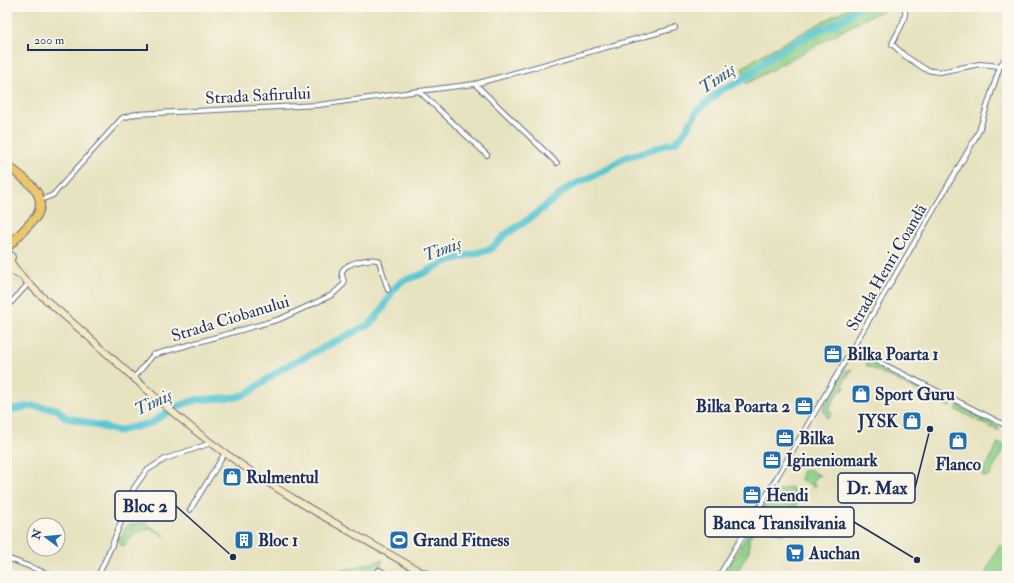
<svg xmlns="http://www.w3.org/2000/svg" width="1014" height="583" font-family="'IM FELL Double Pica',serif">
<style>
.green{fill:#91d187;stroke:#568072}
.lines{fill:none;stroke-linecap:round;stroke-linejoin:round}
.river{stroke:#5bc7d4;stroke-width:7}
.street-casing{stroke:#626e80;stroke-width:6}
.secondary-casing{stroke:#626e80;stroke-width:8}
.highway-casing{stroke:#626e80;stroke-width:10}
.street{stroke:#fff;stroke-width:4}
.secondary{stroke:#f7e8c3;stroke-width:6}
.highway{stroke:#ecc669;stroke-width:8}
.labels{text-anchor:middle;stroke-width:4;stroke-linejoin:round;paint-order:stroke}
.street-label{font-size:17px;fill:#1b2f5e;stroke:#fbf7ec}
.poi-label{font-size:17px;font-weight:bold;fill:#1b2f5e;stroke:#fbf7ec;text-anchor:start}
.water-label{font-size:18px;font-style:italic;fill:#2e5d81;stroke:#fbf7ec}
.leader{fill:none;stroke:#1b2f5e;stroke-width:1.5}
.callout-dot{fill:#1b2f5e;stroke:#fbf7ec;stroke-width:1.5}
.callout{fill:#fbf7ec;stroke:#1b2f5e;stroke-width:1.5}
.callout-label{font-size:18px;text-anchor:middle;font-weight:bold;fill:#1b2f5e}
</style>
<rect width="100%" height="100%" fill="#fbf7ec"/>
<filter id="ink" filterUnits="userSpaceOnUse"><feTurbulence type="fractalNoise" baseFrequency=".025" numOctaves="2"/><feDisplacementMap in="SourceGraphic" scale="8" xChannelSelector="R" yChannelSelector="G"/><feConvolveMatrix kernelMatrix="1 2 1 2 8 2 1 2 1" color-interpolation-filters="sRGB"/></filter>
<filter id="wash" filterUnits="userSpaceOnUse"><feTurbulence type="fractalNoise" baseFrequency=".012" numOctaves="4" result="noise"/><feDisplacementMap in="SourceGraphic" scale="16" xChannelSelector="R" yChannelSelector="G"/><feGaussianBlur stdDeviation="0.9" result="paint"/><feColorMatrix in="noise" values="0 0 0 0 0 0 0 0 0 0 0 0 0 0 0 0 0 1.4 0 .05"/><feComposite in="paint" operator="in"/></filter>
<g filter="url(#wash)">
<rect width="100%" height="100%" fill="#e7e2bf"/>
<!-- green -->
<g class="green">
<polygon points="850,7 892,7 866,18 746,84 742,68 758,57"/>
<polygon points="868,360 950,402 950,407 866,365"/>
<polygon points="852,369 842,385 845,387 843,391 840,390 828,410 832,412 829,418 827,417 823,408 825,404 845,371"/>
<polygon points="958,406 999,426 999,431 956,410"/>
<polygon points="998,443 1005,445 990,475 988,475 987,477 982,475"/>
<polygon points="808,469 821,476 817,475 813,483 816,485 815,487 800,479 803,471"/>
<polygon points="789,487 802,493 782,535 758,524 749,538 749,551 735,576 723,576 771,493"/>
<path d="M 144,522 L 165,536 C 162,535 160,533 158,532 C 146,524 130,537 124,546 L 119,544 L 126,526 Z"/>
<polygon points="999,545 1007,549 1007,576 984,576"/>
<polygon points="383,560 376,576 321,576"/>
</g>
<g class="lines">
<!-- river -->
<polyline class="river" points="7,410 32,406 57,409 65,417 118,431 151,423 174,408 195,400 237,397 248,393 283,368 370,324 382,310 393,290 402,281 420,275 447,261 491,249 506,234 529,219 568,188 605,170 624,158 675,142 682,136 698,110 721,90 744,79 773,55 816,31 833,25 862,7"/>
</g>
</g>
<g filter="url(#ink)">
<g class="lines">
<defs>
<g id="street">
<path d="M 905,7 C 907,21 897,32 892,44 L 905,56 L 925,69 L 932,71 L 940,72 L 980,64 L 1000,66"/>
<polyline points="475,84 557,163"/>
<polyline points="419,91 475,84 675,28"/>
<polyline points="41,200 53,195 122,118 136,114 319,105 419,91 487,155"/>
<polyline points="7,307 29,283"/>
<polyline points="853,349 1007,426"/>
<path d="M 134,378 L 153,355 L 280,319 L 332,295 L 344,284 C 345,280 341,276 342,272 C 344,263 372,257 379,261 L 388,290"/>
<polyline points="190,510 225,453"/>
<polyline points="7,558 54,576"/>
<polyline points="379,570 390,576"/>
<polyline points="98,576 112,545 134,488 146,471 165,459 211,443"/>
<polyline points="719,576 968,151 979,131 1000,66 1007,56"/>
</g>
<g id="secondary">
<polyline points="7,251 12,257 9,265"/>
<path d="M 11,262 C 23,283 63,314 82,331 C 129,373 174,417 225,453 C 286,498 354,533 419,571 L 432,576"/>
<polyline points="7,267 17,274"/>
</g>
<path id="highway" d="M 7,165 C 23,179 51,193 36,217 L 7,248"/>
</defs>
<!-- street casing -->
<use href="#street" class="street-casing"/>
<!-- secondary casing -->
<use href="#secondary" class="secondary-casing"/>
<!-- highway casing -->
<use href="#highway" class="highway-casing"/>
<!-- street -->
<use href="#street" class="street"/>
<!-- secondary -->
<use href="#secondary" class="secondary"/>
<!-- highway -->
<use href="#highway" class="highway"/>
</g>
</g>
<!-- icons -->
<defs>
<symbol id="office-square" viewBox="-11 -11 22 22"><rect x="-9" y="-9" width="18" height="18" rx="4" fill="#1f6fb2" stroke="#fbf7ec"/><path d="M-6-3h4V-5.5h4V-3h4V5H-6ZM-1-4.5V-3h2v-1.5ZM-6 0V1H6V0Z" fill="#fff"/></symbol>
<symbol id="shop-square" viewBox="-11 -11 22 22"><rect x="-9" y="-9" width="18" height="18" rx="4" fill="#1f6fb2" stroke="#fbf7ec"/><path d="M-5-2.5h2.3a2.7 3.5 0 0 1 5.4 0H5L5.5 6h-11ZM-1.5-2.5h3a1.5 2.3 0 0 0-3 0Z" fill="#fff"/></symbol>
<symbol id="building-square" viewBox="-11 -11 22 22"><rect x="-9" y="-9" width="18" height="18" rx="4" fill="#1f6fb2" stroke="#fbf7ec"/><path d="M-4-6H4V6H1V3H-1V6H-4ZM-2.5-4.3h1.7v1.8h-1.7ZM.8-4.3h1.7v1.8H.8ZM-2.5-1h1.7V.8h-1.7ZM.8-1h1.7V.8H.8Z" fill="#fff"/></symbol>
<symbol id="stadium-square" viewBox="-11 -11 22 22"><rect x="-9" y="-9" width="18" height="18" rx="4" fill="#1f6fb2" stroke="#fbf7ec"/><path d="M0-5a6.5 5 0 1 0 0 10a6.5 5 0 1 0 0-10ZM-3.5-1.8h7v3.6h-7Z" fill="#fff"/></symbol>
<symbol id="supermarket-square" viewBox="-11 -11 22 22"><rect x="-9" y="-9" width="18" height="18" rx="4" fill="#1f6fb2" stroke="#fbf7ec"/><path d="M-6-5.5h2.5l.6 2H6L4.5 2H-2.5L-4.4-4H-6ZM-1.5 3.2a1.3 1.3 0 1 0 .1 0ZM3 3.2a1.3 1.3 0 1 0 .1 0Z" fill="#fff"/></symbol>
</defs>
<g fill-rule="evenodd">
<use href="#office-square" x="822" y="343" width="22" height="22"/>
<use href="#shop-square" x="850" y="383" width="22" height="22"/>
<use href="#office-square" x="793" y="395" width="22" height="22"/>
<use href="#shop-square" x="901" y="410" width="22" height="22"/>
<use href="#office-square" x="774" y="427" width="22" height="22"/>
<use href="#shop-square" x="947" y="430" width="22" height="22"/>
<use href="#office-square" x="761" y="449" width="22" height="22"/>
<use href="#shop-square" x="221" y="466" width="22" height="22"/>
<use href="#office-square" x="741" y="484" width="22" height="22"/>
<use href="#building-square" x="233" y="529" width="22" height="22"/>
<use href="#stadium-square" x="388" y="529" width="22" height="22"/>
<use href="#supermarket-square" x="784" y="542" width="22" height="22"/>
</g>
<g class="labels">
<!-- street labels -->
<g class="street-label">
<text transform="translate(258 95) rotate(-3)" y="6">Strada Safirului</text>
<text transform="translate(886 267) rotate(-60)" y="6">Strada Henri Coandă</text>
<text transform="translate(230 318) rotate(-17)" y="6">Strada Ciobanului</text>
</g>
<!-- poi labels -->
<g class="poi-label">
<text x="847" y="360">Bilka Poarta 1</text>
<text x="875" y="400">Sport Guru</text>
<text x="790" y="412" text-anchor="end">Bilka Poarta 2</text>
<text x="898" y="427" text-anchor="end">JYSK</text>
<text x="799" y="444">Bilka</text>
<text x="786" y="466">Igineniomark</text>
<text x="958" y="470" text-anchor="middle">Flanco</text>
<text x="246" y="483">Rulmentul</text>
<text x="766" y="501">Hendi</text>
<text x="258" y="546">Bloc 1</text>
<text x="413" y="546">Grand Fitness</text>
<text x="809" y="559">Auchan</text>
</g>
<!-- water labels -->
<g class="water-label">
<text transform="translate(717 78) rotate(-34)" y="6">Timiș</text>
<text transform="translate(442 249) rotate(-20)" y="6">Timiș</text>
<text transform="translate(153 402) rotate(-25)" y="6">Timiș</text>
</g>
</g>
<!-- callouts -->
<path class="leader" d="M930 429L915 488M233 557L176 506M917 560L854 522"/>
<g class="callout-dot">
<circle cx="930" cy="429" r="4"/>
<circle cx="233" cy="557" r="4"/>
<circle cx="917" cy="560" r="4"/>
</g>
<g class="callout">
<rect x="838" y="473" width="77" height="30" rx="4"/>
<rect x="115" y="491" width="61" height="30" rx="4"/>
<rect x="705" y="507" width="149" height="30" rx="4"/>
</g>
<g class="callout-label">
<text x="877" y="494">Dr. Max</text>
<text x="145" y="512">Bloc 2</text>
<text x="779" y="529">Banca Transilvania</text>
</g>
<!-- margin -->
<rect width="1014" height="583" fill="none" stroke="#fbf7ec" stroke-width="24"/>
<!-- north arrow -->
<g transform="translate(46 537) rotate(286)"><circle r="19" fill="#fbf7ec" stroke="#a1a7b3"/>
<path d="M0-3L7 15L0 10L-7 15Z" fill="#1f6fb2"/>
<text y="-6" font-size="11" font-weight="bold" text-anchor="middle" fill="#1b2f5e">N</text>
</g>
<!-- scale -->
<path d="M28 44v6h119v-6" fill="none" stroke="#1b2f5e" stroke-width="2"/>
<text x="34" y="44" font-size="12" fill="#1b2f5e" stroke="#fbf7ec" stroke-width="3" paint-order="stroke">200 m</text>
</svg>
